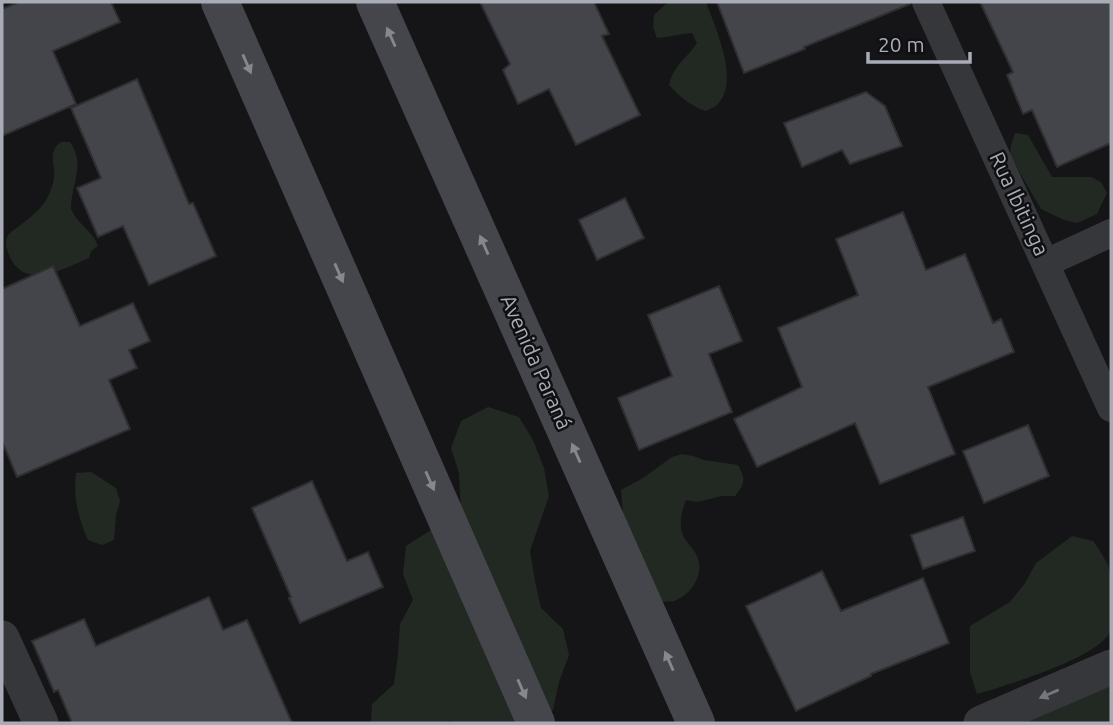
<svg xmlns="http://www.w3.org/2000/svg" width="1113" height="725" font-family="Ubuntu,sans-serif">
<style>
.green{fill:#222922}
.building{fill:#44454a;stroke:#2f2f32;stroke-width:2}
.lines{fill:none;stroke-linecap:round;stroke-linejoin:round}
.minor{stroke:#36373b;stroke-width:28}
.tertiary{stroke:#36373b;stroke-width:35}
.secondary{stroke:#45464b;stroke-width:38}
.oneway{fill:#858891}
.oneway2{fill:#75777f}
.labels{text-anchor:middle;stroke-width:5;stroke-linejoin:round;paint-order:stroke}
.street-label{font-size:21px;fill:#a8acb6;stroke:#101012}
</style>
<rect width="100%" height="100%" fill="#151517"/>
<!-- green -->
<g class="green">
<path d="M 668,2 L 706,2 C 715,28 742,83 716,106 C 713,108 709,109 706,111 C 692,107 679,96 669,85 C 674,64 686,60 697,43 L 692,33 C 680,34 669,37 657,38 L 653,27 L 654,15 Z"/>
<polygon points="1015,133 1028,135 1052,177 1091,177 1101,182 1107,193 1097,214 1077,223 1064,220 1041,209 1010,156 1011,145"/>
<path d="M 61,142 L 70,142 C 86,166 71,183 71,209 C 77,224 93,231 98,246 L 91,251 L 89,258 C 65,268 24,292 9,255 C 6,247 4,241 9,234 C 12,231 15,229 18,227 C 32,216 43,209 50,192 C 53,185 55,177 54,170 C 53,158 50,150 61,142 Z"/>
<polygon points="488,407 519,417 533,440 544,468 549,496 530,551 535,581 541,608 563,629 569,655 559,682 553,710 531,723 456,723 449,721 440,723 371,723 372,704 394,684 398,655 400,624 413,600 403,574 406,546 431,530 462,532 459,473 451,448 461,421"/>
<path d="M 682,454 L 693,456 L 704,460 L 738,465 C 746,479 745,484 735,496 L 722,496 L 698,502 L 686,500 C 682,510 679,521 682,533 C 685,542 693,547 697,556 C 705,573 692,595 674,601 C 671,602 667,601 663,602 L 624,525 L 621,490 L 643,478 L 672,457 Z"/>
<path d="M 91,472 L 116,488 L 120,501 L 116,515 L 114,540 L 102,545 L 88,540 C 78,518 73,496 76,473 Z"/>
<path d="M 1072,536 L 1093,541 C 1112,568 1111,569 1111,601 C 1111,610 1113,620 1111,629 C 1105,656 1005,686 977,694 L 970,672 L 970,626 L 1010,602 L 1025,583 L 1036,563 Z"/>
<polygon points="1111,682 1111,723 1019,723"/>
</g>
<!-- building -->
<g class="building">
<polygon points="19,2 111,2 120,22 53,51 76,104 2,136 2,9"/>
<polygon points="480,2 594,2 609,34 602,36 640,115 576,145 549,89 518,104 503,70 510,64"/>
<polygon points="717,2 910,2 910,4 804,47 805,49 744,73"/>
<polygon points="980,2 1111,2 1111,143 1057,167 1032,110 1023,114 1007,75 1013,72"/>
<polygon points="137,79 189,204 193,203 216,256 149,285 123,226 98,237 77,188 101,178 71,108"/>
<polygon points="866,92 885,106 902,146 850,164 842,150 802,167 784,123"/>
<polygon points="625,198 644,238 597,260 579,220"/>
<polygon points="903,212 926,270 965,254 993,323 1001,319 1014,352 928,387 955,454 880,484 855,423 757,467 734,419 802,387 778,328 858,295 836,239"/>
<polygon points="53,266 80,326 133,303 150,341 129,350 137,368 109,380 130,429 17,477 2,441 2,289"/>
<polygon points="719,286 742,341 709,354 732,412 639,450 618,398 672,376 648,315"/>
<polygon points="1028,425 1049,476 984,503 963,451"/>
<polygon points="312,481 347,561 368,552 383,587 300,623 289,598 291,597 252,508"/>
<polygon points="963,517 975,551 923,569 911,535"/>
<polygon points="822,571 841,611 923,578 949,643 871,674 871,676 796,711 746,606"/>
<polygon points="209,597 223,630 247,620 292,723 72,723 58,690 54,692 32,641 84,619 96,646"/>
</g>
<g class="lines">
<!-- minor -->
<g class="minor">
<polyline points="926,2 1111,408"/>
<polyline points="1046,263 1111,233"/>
</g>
<!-- tertiary -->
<g class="tertiary">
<polyline points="2,638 41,723"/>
<polyline points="981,723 1111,667"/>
</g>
<!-- secondary -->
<g class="secondary">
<polyline points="220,2 536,723"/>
<polyline points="375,2 696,723"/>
</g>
</g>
<!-- one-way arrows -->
<defs><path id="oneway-solid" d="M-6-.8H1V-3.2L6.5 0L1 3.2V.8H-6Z" transform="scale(1.75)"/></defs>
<g class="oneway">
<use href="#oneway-solid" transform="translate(391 37) rotate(-114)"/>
<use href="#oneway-solid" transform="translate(247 64) rotate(66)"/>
<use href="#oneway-solid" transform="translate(484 245) rotate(-114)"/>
<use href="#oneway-solid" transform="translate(339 273) rotate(66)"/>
<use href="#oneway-solid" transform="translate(576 453) rotate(-114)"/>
<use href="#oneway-solid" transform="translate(430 481) rotate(66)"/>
<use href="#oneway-solid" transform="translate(669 661) rotate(-114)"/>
<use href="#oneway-solid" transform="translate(522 689) rotate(66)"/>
</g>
<use class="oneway2" href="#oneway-solid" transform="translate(1049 694) rotate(157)"/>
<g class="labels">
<!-- street labels -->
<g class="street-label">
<text transform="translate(1019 204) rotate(65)" y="7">Rua Ibitinga</text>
<text transform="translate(536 362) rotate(66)" y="7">Avenida Paraná</text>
</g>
</g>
<!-- border -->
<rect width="1113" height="725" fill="none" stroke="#a8acb6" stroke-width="7"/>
<!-- scale -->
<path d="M868 52v10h102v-10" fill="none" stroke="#a8acb6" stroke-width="3.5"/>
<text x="878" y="52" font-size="21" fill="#a8acb6" stroke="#101012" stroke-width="5" paint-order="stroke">20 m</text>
</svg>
